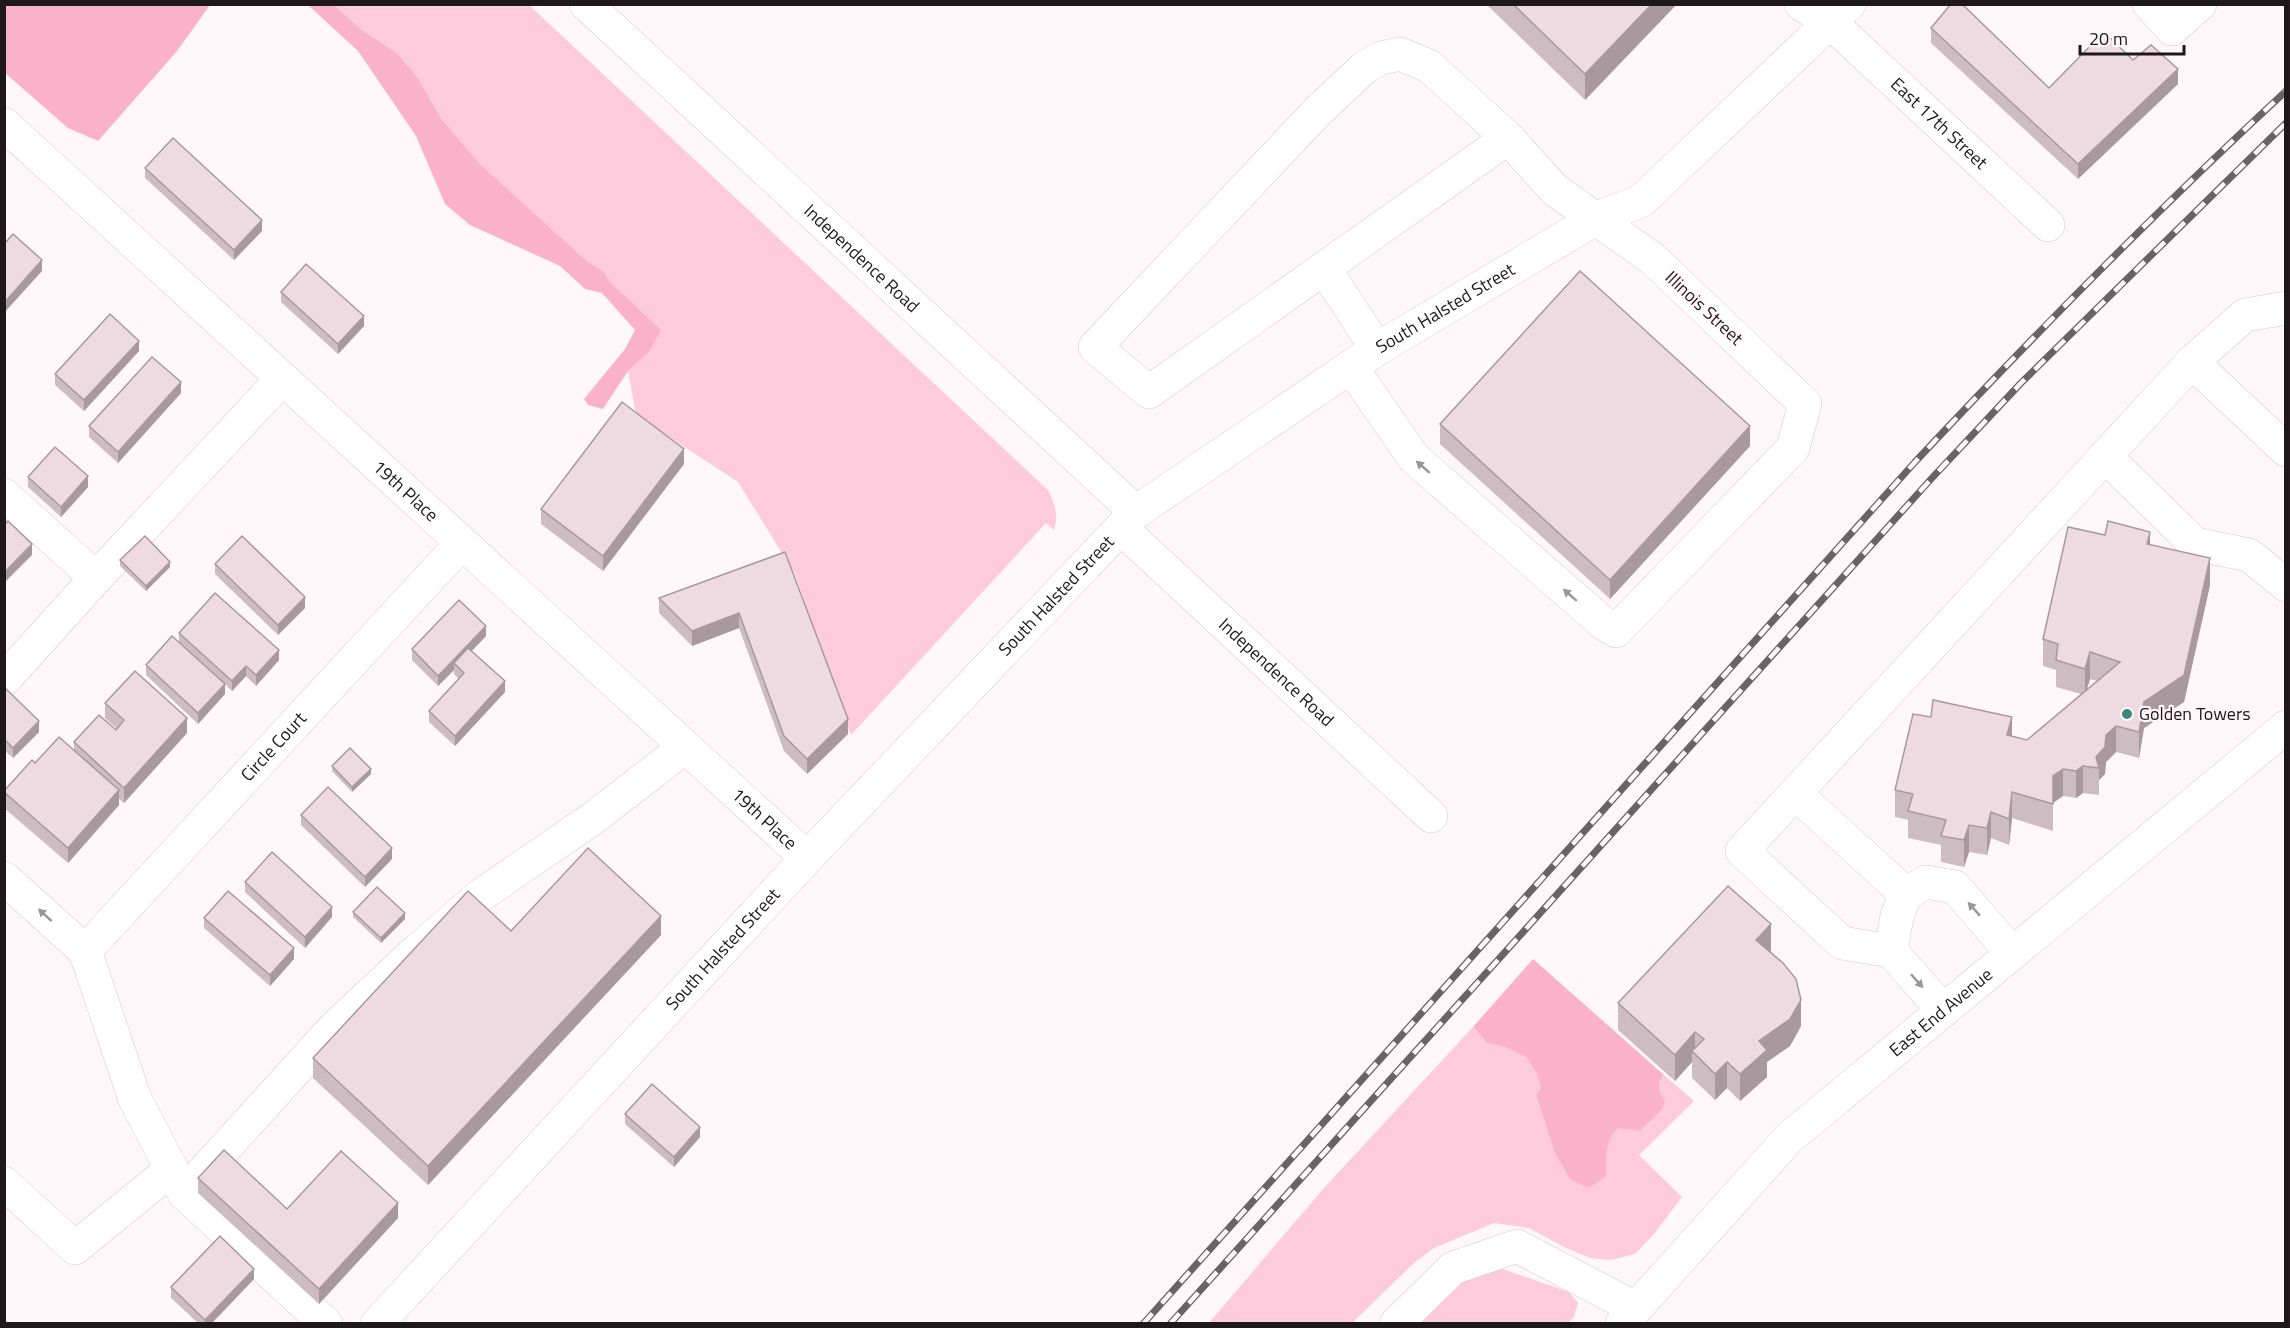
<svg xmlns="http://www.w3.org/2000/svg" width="2290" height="1328" font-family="'Titillium Web',sans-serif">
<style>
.green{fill:#fdcbdb}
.forest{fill:#fab2cb}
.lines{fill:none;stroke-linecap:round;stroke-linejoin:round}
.minor-casing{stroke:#dbc7cd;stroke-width:34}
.minor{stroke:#fff;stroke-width:33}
.rail-casing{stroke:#6a6365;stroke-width:7}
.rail{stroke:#fff7f9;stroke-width:4.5;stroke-dasharray:14;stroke-linecap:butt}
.wall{fill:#cdbcc2;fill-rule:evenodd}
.shaded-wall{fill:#a7999e}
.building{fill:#eedbe1;stroke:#a7999e;stroke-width:1.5}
.oneway{fill:#9a9798}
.poi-dot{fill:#3f867f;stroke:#fff7f9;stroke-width:2}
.labels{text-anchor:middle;stroke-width:4.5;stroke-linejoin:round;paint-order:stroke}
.street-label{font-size:18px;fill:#1f181a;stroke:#fff7f9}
.poi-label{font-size:18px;fill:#1f181a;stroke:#fff7f9;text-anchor:start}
</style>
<rect width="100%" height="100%" fill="#fff7f9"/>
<!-- green -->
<g class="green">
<path d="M 334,5 L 529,5 L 1048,490 C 1055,505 1059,514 1054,530 L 1046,523 L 851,735 L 795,574 L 738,482 L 636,415 L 628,371 L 649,352 L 603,271 L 588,262 L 480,164 L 441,118 L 417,77 L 398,54 L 362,30 Z"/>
<path d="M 1473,1027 L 1487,1043 L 1505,1047 L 1526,1057 L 1537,1074 L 1542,1088 L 1536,1095 L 1554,1151 L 1606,1175 C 1606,1157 1605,1141 1618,1127 L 1640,1131 L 1662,1110 L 1665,1102 L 1659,1089 L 1659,1080 L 1664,1075 L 1694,1101 L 1639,1155 L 1682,1197 L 1654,1234 L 1635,1254 L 1611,1260 L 1590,1258 L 1564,1247 L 1529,1228 L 1494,1223 L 1434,1248 L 1415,1262 L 1352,1323 L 1208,1324 L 1324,1188 Z"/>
<polygon points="1497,1267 1569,1292 1578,1303 1574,1317 1568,1323 1411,1324 1456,1282"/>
</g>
<!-- forest -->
<g class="forest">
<polygon points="5,4 210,4 210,5 177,51 98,141 68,128 5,73"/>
<polygon points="308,5 334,5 362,30 398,54 417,77 441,118 480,164 588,262 603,271 611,283 661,330 649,352 628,371 603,409 588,405 584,399 625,349 635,330 602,293 585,289 560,266 470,225 445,204 416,136 358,51"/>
<path d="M 1533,959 L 1664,1075 L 1659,1081 L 1659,1089 L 1665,1102 L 1662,1110 L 1640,1131 L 1618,1128 C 1605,1141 1606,1158 1606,1176 L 1589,1188 L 1570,1179 L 1554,1151 L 1536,1095 L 1541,1088 L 1537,1074 L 1526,1057 L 1505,1047 L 1487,1043 L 1473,1027 Z"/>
</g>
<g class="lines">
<defs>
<g id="minor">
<path id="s1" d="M 586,4 L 1136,512"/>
<path id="s2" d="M 1801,4 L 1830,22 L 2048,225"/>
<polyline points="2149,4 2172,29 2200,4"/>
<path id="s3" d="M 4,124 L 807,858"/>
<polyline points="1324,268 1377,349"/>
<polyline points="2192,362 2286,450"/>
<polyline points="1351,367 1414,458 1603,623 1616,631 1793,448 1805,404 1653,259 1555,190 1508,138 1429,66 1400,54 1381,58 1365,67 1318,111 1095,347 1149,392 1508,138"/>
<polyline points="2105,456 2195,544 2249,555 2286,585"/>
<polyline points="4,495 96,578"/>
<path id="s4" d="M 1121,528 L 1431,816"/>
<polyline points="4,680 96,578 282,379"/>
<polyline points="1795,793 1906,894"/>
<polyline points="4,878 85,951 135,1099 184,1193 326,1324"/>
<path id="s5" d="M 85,951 L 461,544"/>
<polyline points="1891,951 1897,916 1906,894 1926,882 1955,887 2012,953"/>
<polyline points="1943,1010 1891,951 1842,943 1742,851 2192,362 2245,315 2286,308"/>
<polyline points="4,1183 75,1248 172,1169"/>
<polyline points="184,1193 333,1029 413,954 481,895 592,819 684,748"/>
<path id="s6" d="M 377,1324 L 807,858 L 1136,512 L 1377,349 L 1597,218 L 1641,201 L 1849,4"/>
<polyline points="1396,1324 1453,1268 1517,1246 1635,1308"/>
<path id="s7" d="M 1622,1324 L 1789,1138 L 2286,727"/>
</g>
</defs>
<!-- minor casing -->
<use href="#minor" class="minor-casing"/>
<!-- minor -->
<use href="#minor" class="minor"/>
<defs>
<g id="rail">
<path d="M 1143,1324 L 1915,462 C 2035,334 2157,210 2286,91"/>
<polyline points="1170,1324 1932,478 2021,383 2286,123"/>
</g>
</defs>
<!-- rail casing -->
<use href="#rail" class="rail-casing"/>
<!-- rail -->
<use href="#rail" class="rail"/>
</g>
<!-- wall -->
<g class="wall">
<polygon points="1486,4 1677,4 1585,100"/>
<polygon points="1931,28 2049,88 2133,60 2178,84 2078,179 1931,43"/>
<polygon points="145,168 262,231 234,260 145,178"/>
<polygon points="281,292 364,326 338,354 281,302"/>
<polygon points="139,351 84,411 55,385 55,374"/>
<polygon points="181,393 118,463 89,437 89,426"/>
<polygon points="1440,424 1750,446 1610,599 1440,444"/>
<polygon points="684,464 603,571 541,524 541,509"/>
<polygon points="28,477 88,487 61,517 28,487"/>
<path d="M 2150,545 L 2210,585 L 2184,702 L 2144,728 L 2139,758 L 2116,752 L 2106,762 L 2105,774 L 2099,780 L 2099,795 L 2083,793 L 2076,798 L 2063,796 L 2053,803 L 2053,831 L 2012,818 L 2009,845 L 1991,838 L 1987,855 L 1969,852 L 1964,867 L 1941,862 L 1941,845 L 1908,838 L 1908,820 L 1895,817 L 1895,790 L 2012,736 L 2027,740 L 2081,694 L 2056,687 L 2056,670 L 2043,666 L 2043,639 ZM 2090,679 L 2097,681 L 2087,689 Z"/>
<polygon points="785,552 848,734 807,774 784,751 739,628 692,646 659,613 659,598"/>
<polygon points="120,560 170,567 146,591 120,566"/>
<polygon points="215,564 305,608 278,635 215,574"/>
<polygon points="179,633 279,660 256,686 246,676 232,691 225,684 225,694 198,724 146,675 146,665 179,643"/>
<polygon points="486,636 472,651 505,692 455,746 429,722 429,711 459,679 454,674 454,670 438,686 412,660 412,649"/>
<polygon points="4,687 39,732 13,758 4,750"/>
<polygon points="105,703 187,733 124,803 119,799 119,805 68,863 4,808 4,791 74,750 74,742 116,730 117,729 105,718"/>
<polygon points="332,766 371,774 352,792 332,771"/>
<polygon points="301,815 392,859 365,887 301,825"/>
<polygon points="245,882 332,917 305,948 245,892"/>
<polygon points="353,912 405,919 381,943 353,917"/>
<polygon points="204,918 294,959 270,986 204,928"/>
<polygon points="511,931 661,935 428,1185 313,1078 313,1058"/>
<polygon points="1771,951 1770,952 1801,1026 1790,1046 1767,1062 1767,1077 1740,1101 1727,1088 1715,1100 1692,1078 1692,1062 1675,1081 1618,1030 1618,1003"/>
<polygon points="625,1114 700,1137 674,1167 625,1124"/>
<polygon points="198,1178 287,1209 398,1218 319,1304 198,1193"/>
<polygon points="254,1279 212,1323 198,1323 171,1298 171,1287"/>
</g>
<!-- shaded-wall -->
<g class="shaded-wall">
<polygon points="1652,4 1677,4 1585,100 1585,74"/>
<polygon points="2178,69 2178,84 2078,179 2078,164"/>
<polygon points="262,220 262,231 234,260 234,250"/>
<polygon points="42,260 42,271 4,313 4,303"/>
<polygon points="364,316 364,326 338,354 338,344"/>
<polygon points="139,341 139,351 84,411 84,400"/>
<polygon points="181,382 181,393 118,463 118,452"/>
<polygon points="1750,426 1750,446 1610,599 1610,580"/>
<polygon points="684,449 684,464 603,571 603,556"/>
<polygon points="88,476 88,487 61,517 61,507"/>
<polygon points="2150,532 2150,558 2147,544"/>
<polygon points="32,544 32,555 4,583 4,573"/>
<polygon points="2210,558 2210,585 2184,702 2144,728 2139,758 2139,732 2144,702"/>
<polygon points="170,562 170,567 146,591 146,586"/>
<polygon points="305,597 305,608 278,635 278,625"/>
<polygon points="739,613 739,628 692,646 692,631"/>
<polygon points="486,626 486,636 457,666 454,663 454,670 438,686 438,676"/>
<polygon points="279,650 279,660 256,686 256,675"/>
<polygon points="2090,652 2090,679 2085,695 2085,669"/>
<polygon points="246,666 246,676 232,691 232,681"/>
<polygon points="505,681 505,692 455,746 455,736"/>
<polygon points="225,684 225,694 198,724 198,713"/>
<polygon points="2012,717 2012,743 2007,735"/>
<polygon points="187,718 187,733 124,803 124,788"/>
<polygon points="848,719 848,734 807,774 807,759"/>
<polygon points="39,721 39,732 13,758 13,748"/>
<polygon points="2116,726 2116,752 2106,762 2105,774 2099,780 2099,768 2096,757 2106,735"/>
<polygon points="2083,766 2083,793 2076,798 2076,771"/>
<polygon points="371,769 371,774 352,792 352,787"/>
<polygon points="2063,769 2063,796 2053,803 2053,776"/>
<polygon points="119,790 119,805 68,863 68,848"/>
<polygon points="2012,792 2012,818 2009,845 2009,819"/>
<polygon points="1991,812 1991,838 1987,855 1987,828"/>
<polygon points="1969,825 1969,852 1964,867 1964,840"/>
<polygon points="392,848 392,859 365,887 365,877"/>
<polygon points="332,907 332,917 305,948 305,937"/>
<polygon points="405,913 405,919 381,943 381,938"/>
<polygon points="661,916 661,935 428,1185 428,1166"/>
<polygon points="1771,924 1771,951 1756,967 1756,940"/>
<polygon points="294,948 294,959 270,986 270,975"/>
<polygon points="1801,1000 1801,1026 1790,1046 1767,1062 1767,1077 1740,1101 1740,1074 1759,1041"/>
<polygon points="1695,1032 1695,1054 1692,1051 1692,1062 1675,1081 1675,1055"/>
<polygon points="1727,1062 1727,1088 1715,1100 1715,1074"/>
<polygon points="700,1127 700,1137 674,1167 674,1157"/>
<polygon points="398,1203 398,1218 319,1304 319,1289"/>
<polygon points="254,1269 254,1279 212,1323 205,1323 205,1320"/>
</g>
<!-- building -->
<g class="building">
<polygon points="1513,4 1652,4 1585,74"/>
<polygon points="1951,4 1962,4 2049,88 2104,32 2133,60 2151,45 2178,69 2078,164 1931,28"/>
<polygon points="173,138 262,220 234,250 145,168"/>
<polygon points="13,234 42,260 4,303 4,244"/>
<polygon points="306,264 364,316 338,344 281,292"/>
<polygon points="1580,271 1750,426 1610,580 1440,424"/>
<polygon points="110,314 139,341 84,400 55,374"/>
<polygon points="152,357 181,382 118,452 89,426"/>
<polygon points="622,402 684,449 603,556 541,509"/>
<polygon points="55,447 88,476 61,507 28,477"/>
<polygon points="8,521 32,544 4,573 4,525"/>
<polygon points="2108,521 2150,532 2147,544 2210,558 2184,675 2144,702 2139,732 2116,726 2106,735 2105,747 2096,757 2099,768 2083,766 2076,771 2063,769 2053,776 2053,804 2012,792 2009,819 1991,812 1987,828 1969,825 1964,840 1941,836 1946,820 1908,811 1913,794 1895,790 1913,714 1931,717 1933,700 2012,717 2007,735 2027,740 2120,662 2090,652 2085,669 2056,660 2058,644 2043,639 2068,527 2105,535"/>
<polygon points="145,536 170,562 146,586 120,560"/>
<polygon points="242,536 305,597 278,625 215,564"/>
<polygon points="785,552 848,719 807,759 784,736 739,613 692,631 659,598"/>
<polygon points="215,593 279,650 256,675 246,666 232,681 179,633"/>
<polygon points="459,600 486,626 438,676 412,649"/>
<polygon points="172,636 225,684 198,713 146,665"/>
<polygon points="468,648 505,681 455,736 429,711 464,673 454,663"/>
<polygon points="135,671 187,718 124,788 74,742 99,715 116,730 124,720 105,703"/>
<polygon points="4,687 39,721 13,748 4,739"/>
<polygon points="59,737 119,790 68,848 4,792 4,791 32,760 35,763"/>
<polygon points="350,748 371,769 352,787 332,766"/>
<polygon points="328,787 392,848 365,877 301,815"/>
<polygon points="588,848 661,916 428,1166 313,1058 468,891 511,931"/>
<polygon points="272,852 332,907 305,937 245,882"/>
<polygon points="1728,886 1771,924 1756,940 1783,963 1796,979 1801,1000 1790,1019 1759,1041 1767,1050 1740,1074 1727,1062 1715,1074 1692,1051 1704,1039 1695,1032 1675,1055 1618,1003"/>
<polygon points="377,887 405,913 381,938 353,912"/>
<polygon points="228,891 294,948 270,975 204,918"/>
<polygon points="652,1084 700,1127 674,1157 625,1114"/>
<polygon points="224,1150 287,1209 341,1151 398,1203 319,1289 198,1178"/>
<polygon points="220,1236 254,1269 205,1320 171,1287"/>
</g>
<!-- one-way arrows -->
<defs><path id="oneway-solid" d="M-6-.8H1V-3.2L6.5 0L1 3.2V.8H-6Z" transform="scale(1.5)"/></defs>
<g class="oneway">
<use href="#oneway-solid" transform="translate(1423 467) rotate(-139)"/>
<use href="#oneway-solid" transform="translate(1570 595) rotate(-139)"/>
<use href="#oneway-solid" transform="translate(1974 909) rotate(-131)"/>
<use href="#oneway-solid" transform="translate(45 915) rotate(-138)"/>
<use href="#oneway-solid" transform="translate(1917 981) rotate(48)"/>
</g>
<!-- markers -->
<circle class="poi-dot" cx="2127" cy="714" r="6"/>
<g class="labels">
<!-- street labels -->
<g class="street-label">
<text dy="6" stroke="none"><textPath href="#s2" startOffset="183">East 17th Street</textPath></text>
<text dy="6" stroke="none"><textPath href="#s1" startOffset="375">Independence Road</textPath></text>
<text dy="6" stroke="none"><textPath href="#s6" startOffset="1482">South Halsted Street</textPath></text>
<text transform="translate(1704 308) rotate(43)" y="6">Illinois Street</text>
<text dy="6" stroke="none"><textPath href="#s3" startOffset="544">19th Place</textPath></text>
<text dy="6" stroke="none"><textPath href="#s6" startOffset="996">South Halsted Street</textPath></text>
<text dy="6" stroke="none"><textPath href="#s4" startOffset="212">Independence Road</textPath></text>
<text dy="6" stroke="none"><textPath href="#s5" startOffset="278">Circle Court</textPath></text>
<text dy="6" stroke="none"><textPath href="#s3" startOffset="1030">19th Place</textPath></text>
<text dy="6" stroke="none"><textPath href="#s6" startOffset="510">South Halsted Street</textPath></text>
<text dy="6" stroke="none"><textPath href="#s7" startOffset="447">East End Avenue</textPath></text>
</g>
<!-- poi labels -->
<g class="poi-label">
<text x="2139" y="720">Golden Towers</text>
</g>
</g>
<!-- border -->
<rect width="2290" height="1328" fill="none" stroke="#1f181a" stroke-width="12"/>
<!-- scale -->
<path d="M2080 45v9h104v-9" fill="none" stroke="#1f181a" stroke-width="3"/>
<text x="2089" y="45" font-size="18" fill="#1f181a" stroke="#fff7f9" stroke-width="4.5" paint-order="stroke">20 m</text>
</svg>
